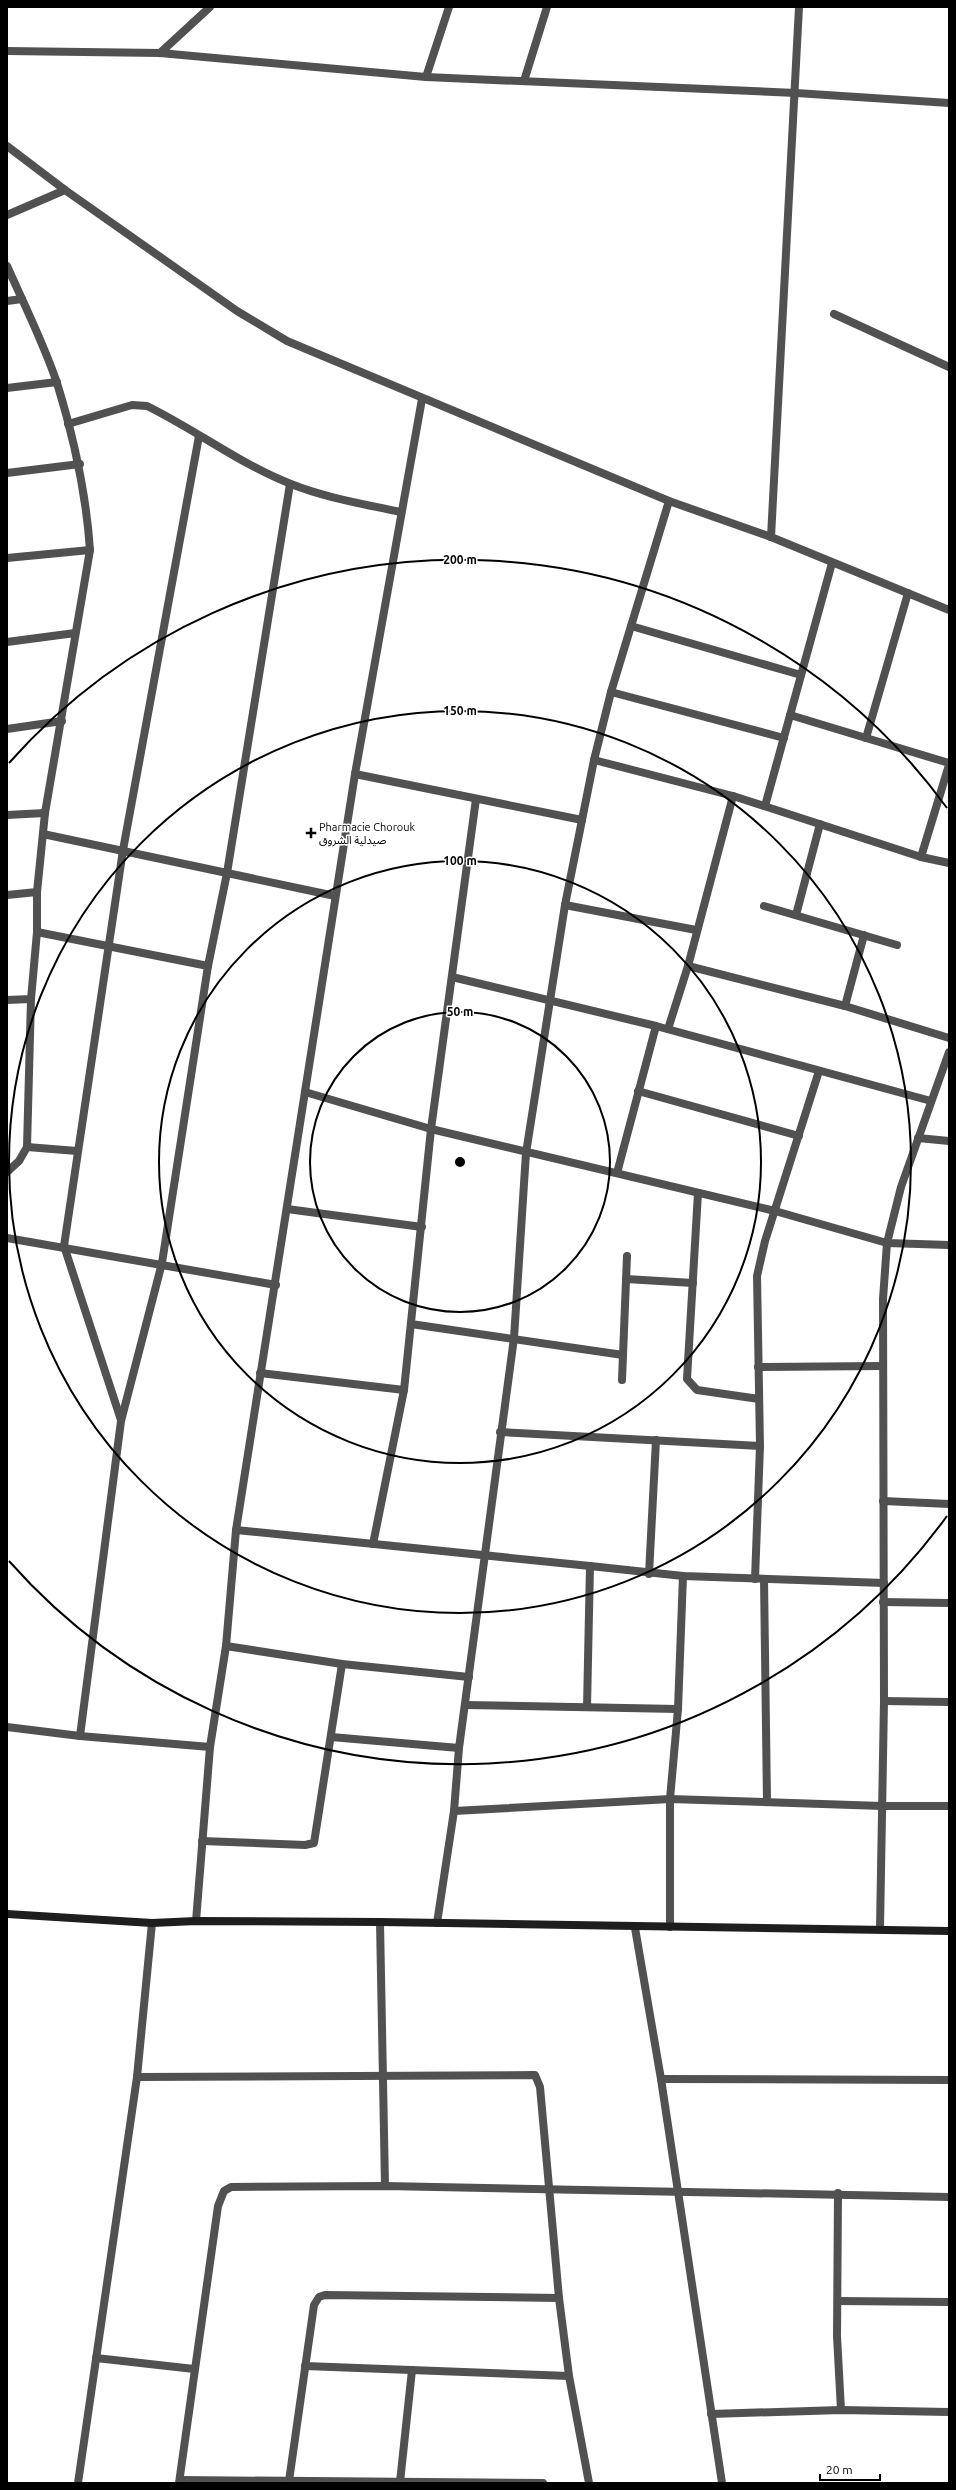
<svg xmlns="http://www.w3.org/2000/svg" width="956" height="2490" font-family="Ubuntu,'Noto Sans Arabic',sans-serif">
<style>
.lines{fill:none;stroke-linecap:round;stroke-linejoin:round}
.lane{stroke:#515151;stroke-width:8}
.street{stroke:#515151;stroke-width:8}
.secondary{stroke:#1e1e1e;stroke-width:8}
.ring{fill:none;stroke:#000;stroke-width:2}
.poi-dot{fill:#000;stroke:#fff;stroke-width:1.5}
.labels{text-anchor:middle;stroke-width:3;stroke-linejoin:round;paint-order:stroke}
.poi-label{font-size:11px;fill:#000;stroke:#fff;text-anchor:start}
.centre{fill:#000;stroke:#fff;stroke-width:2}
.ring-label{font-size:12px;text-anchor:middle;font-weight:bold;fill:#000;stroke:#fff;stroke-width:3;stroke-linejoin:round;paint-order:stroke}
</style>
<rect width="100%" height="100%" fill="#fff"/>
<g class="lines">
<!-- lane -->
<polyline class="lane" points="834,314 949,367"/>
<!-- street -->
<g class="street">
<polyline points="7,51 160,53 426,77 796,93 949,103"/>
<polyline points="160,53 210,7"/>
<polyline points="426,77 449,7"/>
<polyline points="524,81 547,7"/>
<polyline points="7,146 65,190 237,311 287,341 669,501 771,537 949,610"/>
<polyline points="7,215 65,190"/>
<path d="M 7,266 C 24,304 44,344 57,383 C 74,438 86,492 90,550 L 45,813 L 37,892 L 37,932 L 31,999 L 7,1000"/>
<polyline points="7,301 22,299"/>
<polyline points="7,388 57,382"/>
<path d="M 68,424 L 132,405 L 147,406 C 196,430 240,464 291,484 C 326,498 364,504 400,512"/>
<polyline points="7,473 80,464"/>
<polyline points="771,537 799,7"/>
<polyline points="7,558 90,550"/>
<polyline points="631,626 801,675"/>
<polyline points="7,642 75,633"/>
<polyline points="611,692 784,738"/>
<polyline points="790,715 949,763"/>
<polyline points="7,729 62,721"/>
<polyline points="866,738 908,593"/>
<polyline points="594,760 733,796 921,857 949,863"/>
<polyline points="355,774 582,820"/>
<polyline points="765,806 832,563"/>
<polyline points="7,815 45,813"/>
<polyline points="43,834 227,873 290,484"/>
<polyline points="921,857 949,765"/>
<polyline points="7,895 37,892"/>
<polyline points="565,905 696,930"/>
<polyline points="764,906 897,945"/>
<polyline points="796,915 820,824"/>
<polyline points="37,932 208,966"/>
<polyline points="688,966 845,1006 949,1038"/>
<polyline points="452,977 656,1026 931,1101"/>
<polyline points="845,1006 864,935"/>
<polyline points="668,1029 688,966 733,796"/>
<polyline points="638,1091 799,1136"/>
<polyline points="305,1092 431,1129 775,1211 887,1243 949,1245"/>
<polyline points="918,1138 949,1141"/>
<polyline points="27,1147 77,1151"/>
<polyline points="7,1172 19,1161 27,1147 31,999"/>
<polyline points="617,1173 656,1026"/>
<polyline points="698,1193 687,1379 697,1390 759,1399"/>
<polyline points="287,1209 422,1227"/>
<polyline points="7,1238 276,1285"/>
<polyline points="626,1279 693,1283"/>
<polyline points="411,1324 623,1355"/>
<polyline points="758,1367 883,1366"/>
<polyline points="260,1373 404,1390"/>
<polyline points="622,1380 627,1256"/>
<polyline points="121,1420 64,1246 123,850 199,436"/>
<polyline points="500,1432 760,1446"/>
<polyline points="883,1501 949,1504"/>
<polyline points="236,1530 590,1566 683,1576 884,1583"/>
<polyline points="373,1544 404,1390 431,1129 476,799"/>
<polyline points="649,1574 656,1440"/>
<polyline points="755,1579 760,1446 757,1276 765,1241 819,1071"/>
<polyline points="764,1579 767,1802"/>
<polyline points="883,1602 949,1603"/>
<polyline points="226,1646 342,1664 469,1677"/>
<polyline points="884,1701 949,1702"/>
<polyline points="465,1705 678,1709"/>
<polyline points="587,1707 590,1566"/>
<polyline points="7,1727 80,1736"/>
<polyline points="331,1737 459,1748"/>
<polyline points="210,1747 80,1736 121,1421 162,1263 208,966 227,873 335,896"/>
<polyline points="454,1811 670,1799 882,1806 949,1806"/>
<polyline points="202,1841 305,1845 314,1843 342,1664"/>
<polyline points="196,1921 210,1747 226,1646 236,1530 355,774 422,399"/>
<polyline points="380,1922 385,2186"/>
<polyline points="437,1923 454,1811 459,1748 514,1338 526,1153 565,905 594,760 611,692 669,501"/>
<polyline points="670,1927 670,1799 678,1709 683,1576"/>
<polyline points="635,1928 661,2079 722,2483"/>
<polyline points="880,1928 884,1701 883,1299 887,1243 901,1187 949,1052"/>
<polyline points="137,2077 535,2075 540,2087 559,2298 569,2376 589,2483"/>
<polyline points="661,2079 949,2080"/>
<polyline points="838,2193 837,2336 841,2410"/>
<polyline points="838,2301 949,2302"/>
<polyline points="96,2358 194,2369"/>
<polyline points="305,2366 569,2376"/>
<polyline points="711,2414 841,2410 949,2412"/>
<polyline points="180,2480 543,2483"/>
<polyline points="289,2481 314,2305 319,2297 325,2295 559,2298"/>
<polyline points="400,2482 412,2370"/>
<polyline points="78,2483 137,2077 152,1923"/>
<polyline points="179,2483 218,2206 224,2191 231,2187 385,2186 949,2197"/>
</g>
<!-- secondary -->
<polyline class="secondary" points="7,1914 152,1923 196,1921 380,1922 949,1931"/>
</g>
<!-- distance rings -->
<g class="ring">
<circle cx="460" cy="1162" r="150"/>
<circle cx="460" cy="1162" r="301"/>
<circle cx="460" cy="1162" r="451"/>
<path d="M947 1516A602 602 0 0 1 9 1561M9 763A602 602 0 0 1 947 808"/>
</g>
<!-- markers -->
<path class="poi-dot" d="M309 827h4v4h4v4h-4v4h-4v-4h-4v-4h4z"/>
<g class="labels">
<!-- poi labels -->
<g class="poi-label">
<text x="319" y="831">Pharmacie Chorouk<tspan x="319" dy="13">صيدلية الشروق</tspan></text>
</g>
</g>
<circle cx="460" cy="1162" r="6" class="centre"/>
<g class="ring-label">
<text x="460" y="564">200 m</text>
<text x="460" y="715">150 m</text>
<text x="460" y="865">100 m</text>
<text x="460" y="1016">50 m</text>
</g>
<!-- border -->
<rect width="956" height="2490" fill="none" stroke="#000000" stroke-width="16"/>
<!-- scale -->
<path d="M820 2474v6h60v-6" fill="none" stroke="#000000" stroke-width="2"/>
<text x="826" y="2474" font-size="12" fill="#000000" stroke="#ffffff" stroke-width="3" paint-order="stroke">20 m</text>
</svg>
